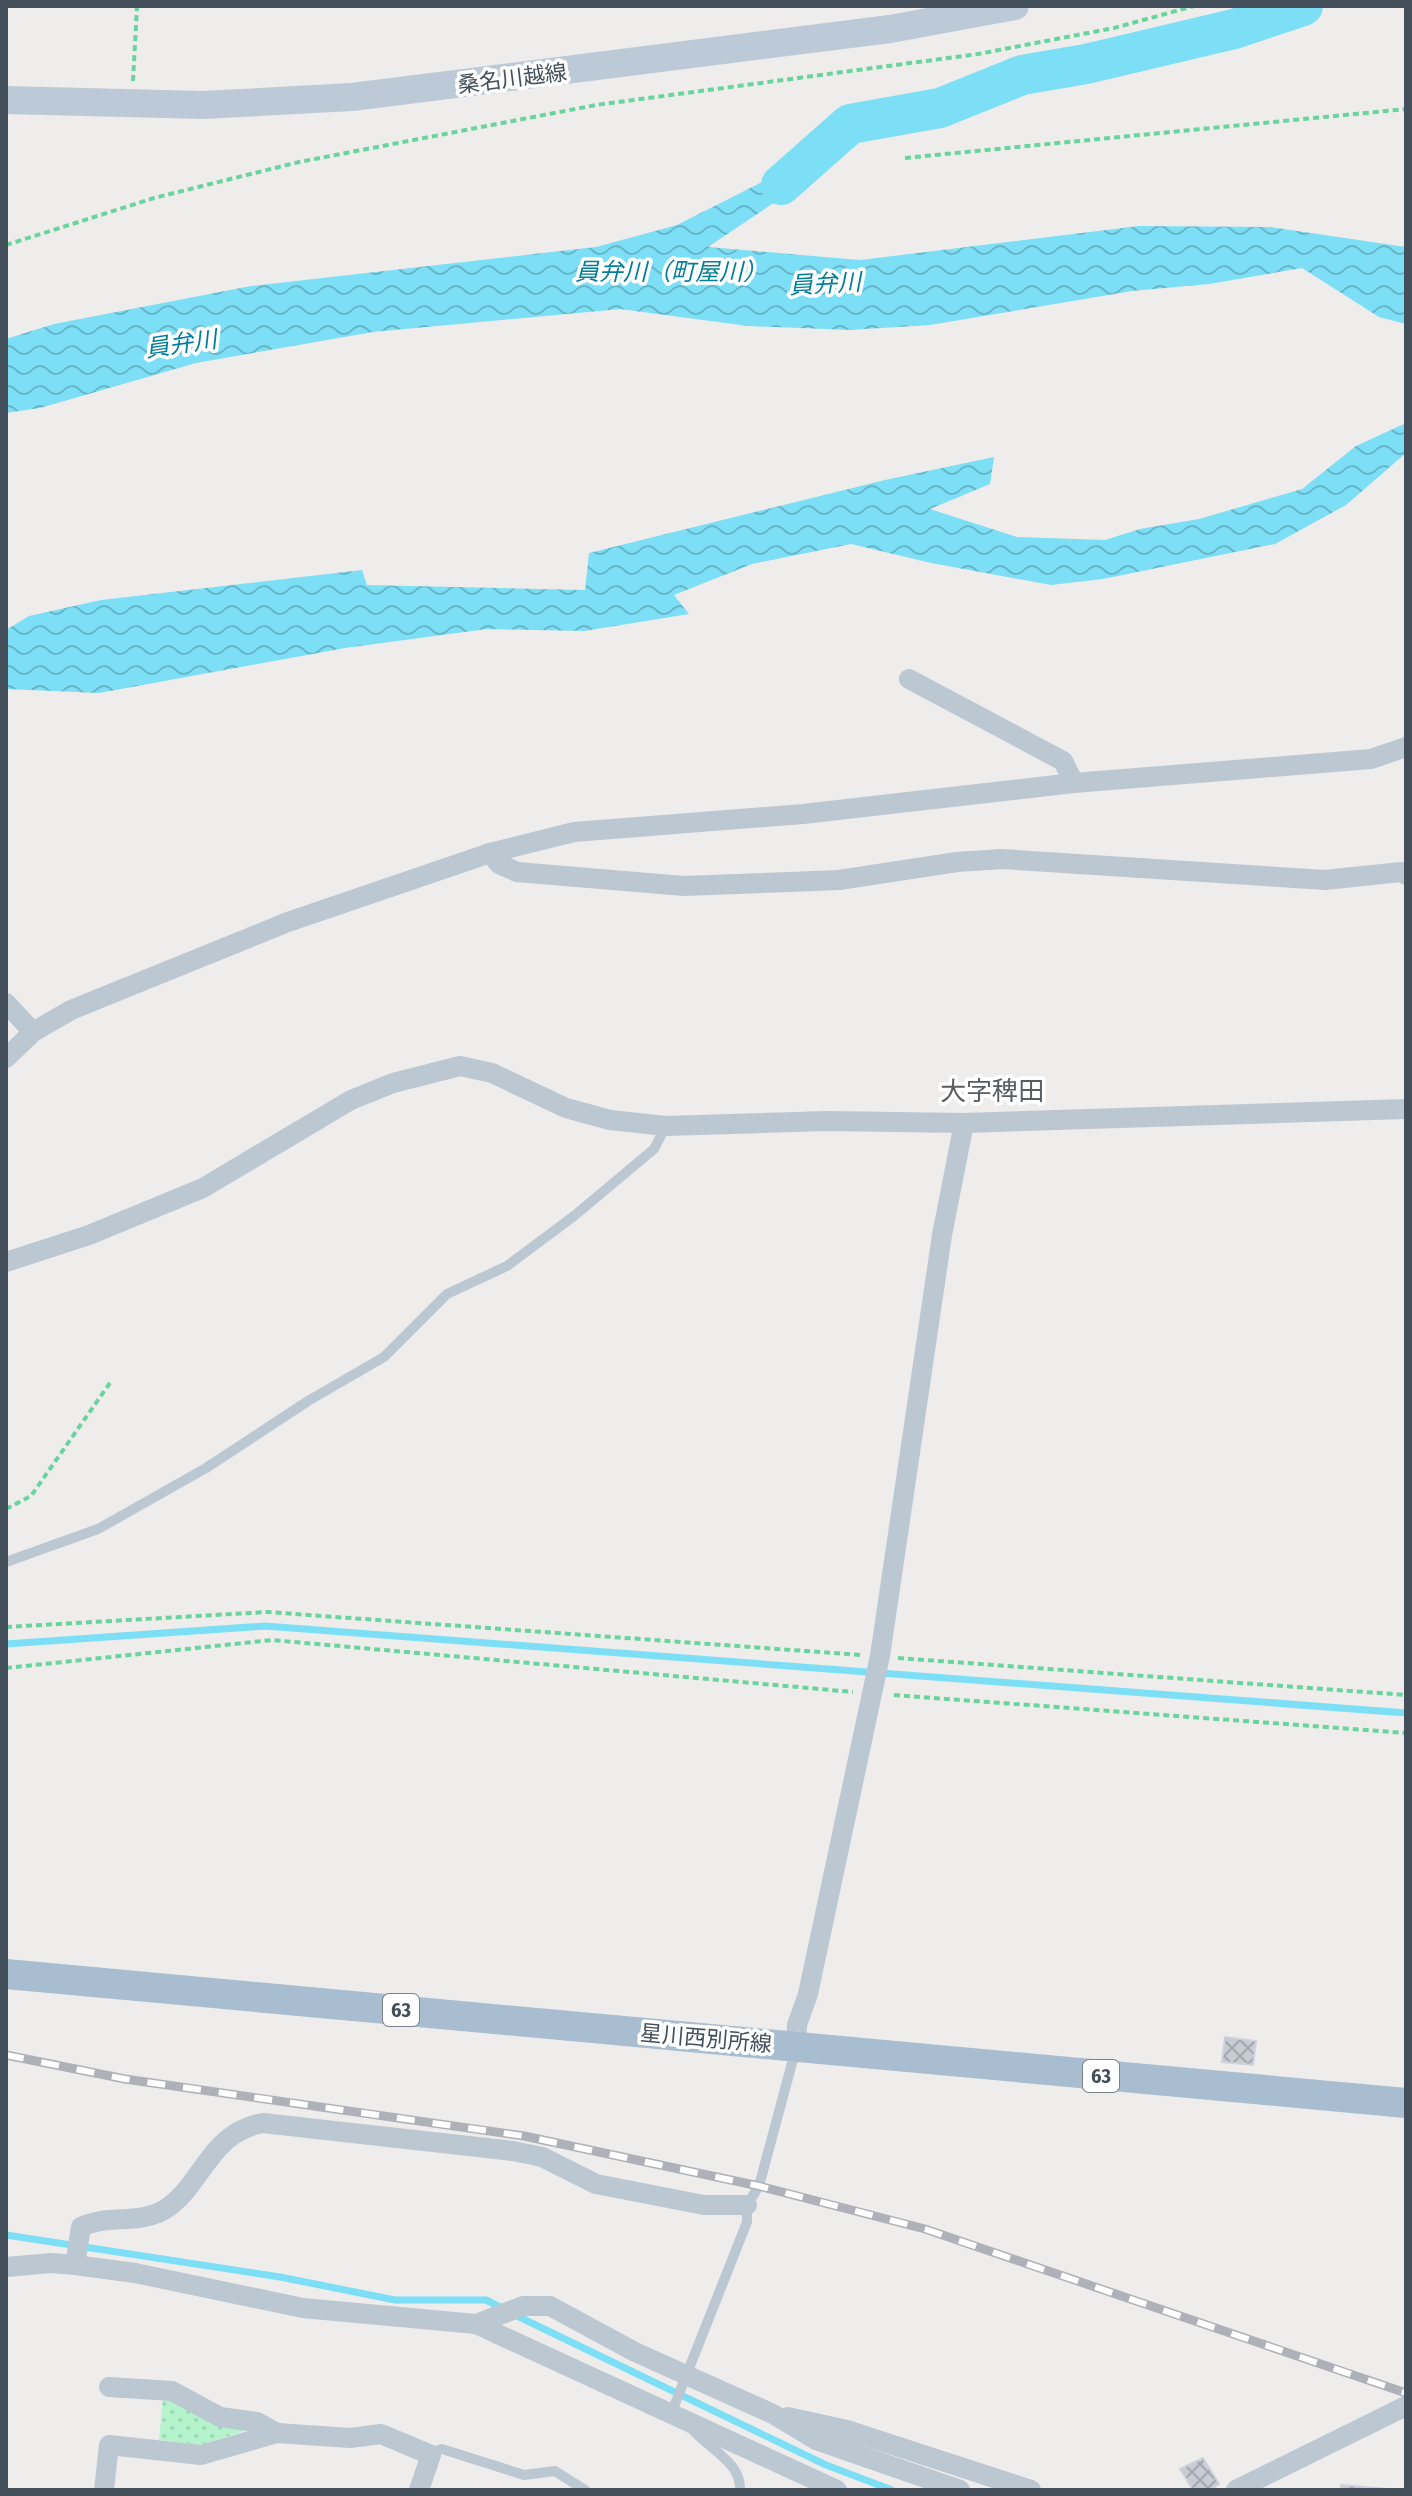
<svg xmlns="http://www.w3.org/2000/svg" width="1412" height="2496" font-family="'Fira Sans Condensed','Noto Sans JP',sans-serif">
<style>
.grass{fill:url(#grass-dots)}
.water{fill:url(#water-waves)}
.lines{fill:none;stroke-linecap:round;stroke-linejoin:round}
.stream{stroke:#7cdff5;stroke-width:7}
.river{stroke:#7cdff5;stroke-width:40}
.building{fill:url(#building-cross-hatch);stroke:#cfd2d9;stroke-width:2}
.path{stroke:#69d49d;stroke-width:4;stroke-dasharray:6 4;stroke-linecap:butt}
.service{stroke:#bbc7d1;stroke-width:10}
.minor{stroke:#bbc7d1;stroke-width:20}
.secondary{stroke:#bccad8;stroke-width:28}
.primary{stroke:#a8bdcf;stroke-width:30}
.rail-casing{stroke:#aeb2b8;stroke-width:9}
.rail{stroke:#fff;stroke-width:6;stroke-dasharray:18;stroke-linecap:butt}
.labels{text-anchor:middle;stroke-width:7;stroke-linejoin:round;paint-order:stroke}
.shield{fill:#fff;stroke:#7b848d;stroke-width:2}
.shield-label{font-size:20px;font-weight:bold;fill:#43505c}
.street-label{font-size:22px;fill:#43505c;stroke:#fff}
.water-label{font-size:24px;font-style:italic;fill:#037e99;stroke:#fff}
.quarter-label{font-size:26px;fill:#585d62;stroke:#fff}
</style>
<defs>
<pattern id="grass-dots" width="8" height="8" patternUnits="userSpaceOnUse" patternTransform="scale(2)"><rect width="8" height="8" fill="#b4f3cb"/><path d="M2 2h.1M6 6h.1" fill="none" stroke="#9cd2b1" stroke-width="1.8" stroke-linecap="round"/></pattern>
<pattern id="water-waves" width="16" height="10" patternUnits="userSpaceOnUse" patternTransform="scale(2)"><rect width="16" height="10" fill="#7cdff5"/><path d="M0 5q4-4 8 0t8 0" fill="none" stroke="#67b7ca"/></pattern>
<pattern id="building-cross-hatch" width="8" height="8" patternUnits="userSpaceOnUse" patternTransform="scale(2)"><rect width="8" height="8" fill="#c7cbd3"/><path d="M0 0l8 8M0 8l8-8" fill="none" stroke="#a3a7ae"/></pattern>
</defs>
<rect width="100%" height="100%" fill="#efecec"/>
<!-- grass -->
<polygon class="grass" points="163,2398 248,2430 200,2445 159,2440"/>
<!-- water -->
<g class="water">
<polygon points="770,178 790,192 708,247 860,260 1139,226 1270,227 1406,247 1406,324 1379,317 1302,268 1209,284 1132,291 930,325 850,330 748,326 620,309 373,332 196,363 40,408 6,413 6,339 54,324 251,286 596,247 677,225"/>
<polygon points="1406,423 1406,453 1346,505 1275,544 1103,579 1051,585 931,563 851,544 752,564 674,595 689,614 584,631 487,629 345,648 99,693 6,689 6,630 29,616 101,600 362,570 367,585 585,590 589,553 885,480 994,457 990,484 930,509 1017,537 1105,540 1140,529 1199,519 1302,489 1356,446"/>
</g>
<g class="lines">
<!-- stream -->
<g class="stream">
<polyline points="6,1644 265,1626 1406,1713"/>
<polyline points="6,2235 280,2277 395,2300 486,2300 502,2308"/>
<polyline points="513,2314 826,2465 892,2490"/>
</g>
<!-- river -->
<polyline class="river" points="781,185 850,124 940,108 1022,75 1086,64 1234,29 1303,6"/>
</g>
<!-- building -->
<g class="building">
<polygon points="1225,2037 1256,2041 1253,2065 1222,2062"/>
<polygon points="1203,2458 1219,2484 1209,2490 1193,2490 1180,2469"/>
<polygon points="1341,2485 1399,2490 1341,2490"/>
</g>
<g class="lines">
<!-- path -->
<g class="path">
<polyline points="133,81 137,6"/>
<polyline points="905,158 1406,109"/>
<polyline points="6,245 154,198 299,162 596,105 978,54 1114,28 1194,6"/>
<polyline points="6,1509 31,1496 112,1380"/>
<polyline points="6,1627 267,1612 861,1655"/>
<polyline points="898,1658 1406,1695"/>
<polyline points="6,1668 272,1640 853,1692"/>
<polyline points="894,1695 1406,1733"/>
</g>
<!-- service -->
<g class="service">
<polyline points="6,1562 98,1529 206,1468 308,1401 384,1357 447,1294 507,1266 574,1216 654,1149 666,1126"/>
<polyline points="671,2414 747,2222 747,2205 759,2186 795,2052"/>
<path d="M 692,2429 C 708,2448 742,2463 740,2490"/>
<polyline points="429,2453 442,2449 524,2475 555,2471 585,2490"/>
</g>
<!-- minor -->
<g class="minor">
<polyline points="909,679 1063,761 1074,783"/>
<polyline points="490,853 499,864 517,872 684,886 839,880 957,862 1002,859 1325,880 1401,872 1406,875"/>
<polyline points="6,1003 33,1032"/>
<polyline points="6,1058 33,1032 71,1010 288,922 490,853 574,832 803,814 1074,783 1371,759 1406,747"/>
<polyline points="6,1262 89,1235 203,1188 351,1100 393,1083 460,1066 492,1073 566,1108 610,1120 666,1126 827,1121 964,1123 1406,1109"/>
<polyline points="796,2046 797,2025 808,1994 880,1656 942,1235 964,1123"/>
<path d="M 75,2265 L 81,2227 C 107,2214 137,2225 164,2210 C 202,2187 209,2132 263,2123 L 513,2151 L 542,2157 L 596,2184 L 704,2205 L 747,2205"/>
<polyline points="6,2267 51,2263 75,2265 135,2273 303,2308 476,2324 837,2490"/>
<polyline points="476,2324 523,2306 550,2306 635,2352 773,2414 816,2440 960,2490"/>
<polyline points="109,2387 172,2391 220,2417 257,2422 277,2433"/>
<polyline points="788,2417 847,2430 1031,2490"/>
<polyline points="104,2490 109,2445 201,2455 277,2433 350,2438 381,2434 431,2455 419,2490"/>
<polyline points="1236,2490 1406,2406"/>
</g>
<!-- secondary -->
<polyline class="secondary" points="6,100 203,105 352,97 890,29 1015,6"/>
<!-- primary -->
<polyline class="primary" points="6,1974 1406,2103"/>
<defs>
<polyline id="rail" points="6,2055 125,2079 524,2136 759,2186 925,2229 1406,2393"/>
</defs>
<!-- rail casing -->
<use href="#rail" class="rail-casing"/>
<!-- rail -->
<use href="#rail" class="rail"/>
</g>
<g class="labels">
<!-- shield labels -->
<g class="shield">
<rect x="383" y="1994" width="36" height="32" rx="6"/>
<rect x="1083" y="2060" width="36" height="32" rx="6"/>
</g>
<g class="shield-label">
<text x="401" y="2017">63</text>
<text x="1101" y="2083">63</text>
</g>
<!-- street labels -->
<g class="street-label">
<text transform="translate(512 78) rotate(-7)" y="8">桑名川越線</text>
<text transform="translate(706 2038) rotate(5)" y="8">星川西別所線</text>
</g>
<!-- water labels -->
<g class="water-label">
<text x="671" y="280">員弁川（町屋川）</text>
<text transform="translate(825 284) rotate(-3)" y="8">員弁川</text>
<text transform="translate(181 344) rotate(-8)" y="8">員弁川</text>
</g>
<!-- quarter labels -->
<g class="quarter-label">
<text x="992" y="1100">大字稗田</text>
</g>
</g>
<!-- border -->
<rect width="1412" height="2496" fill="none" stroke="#43505c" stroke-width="16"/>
</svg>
